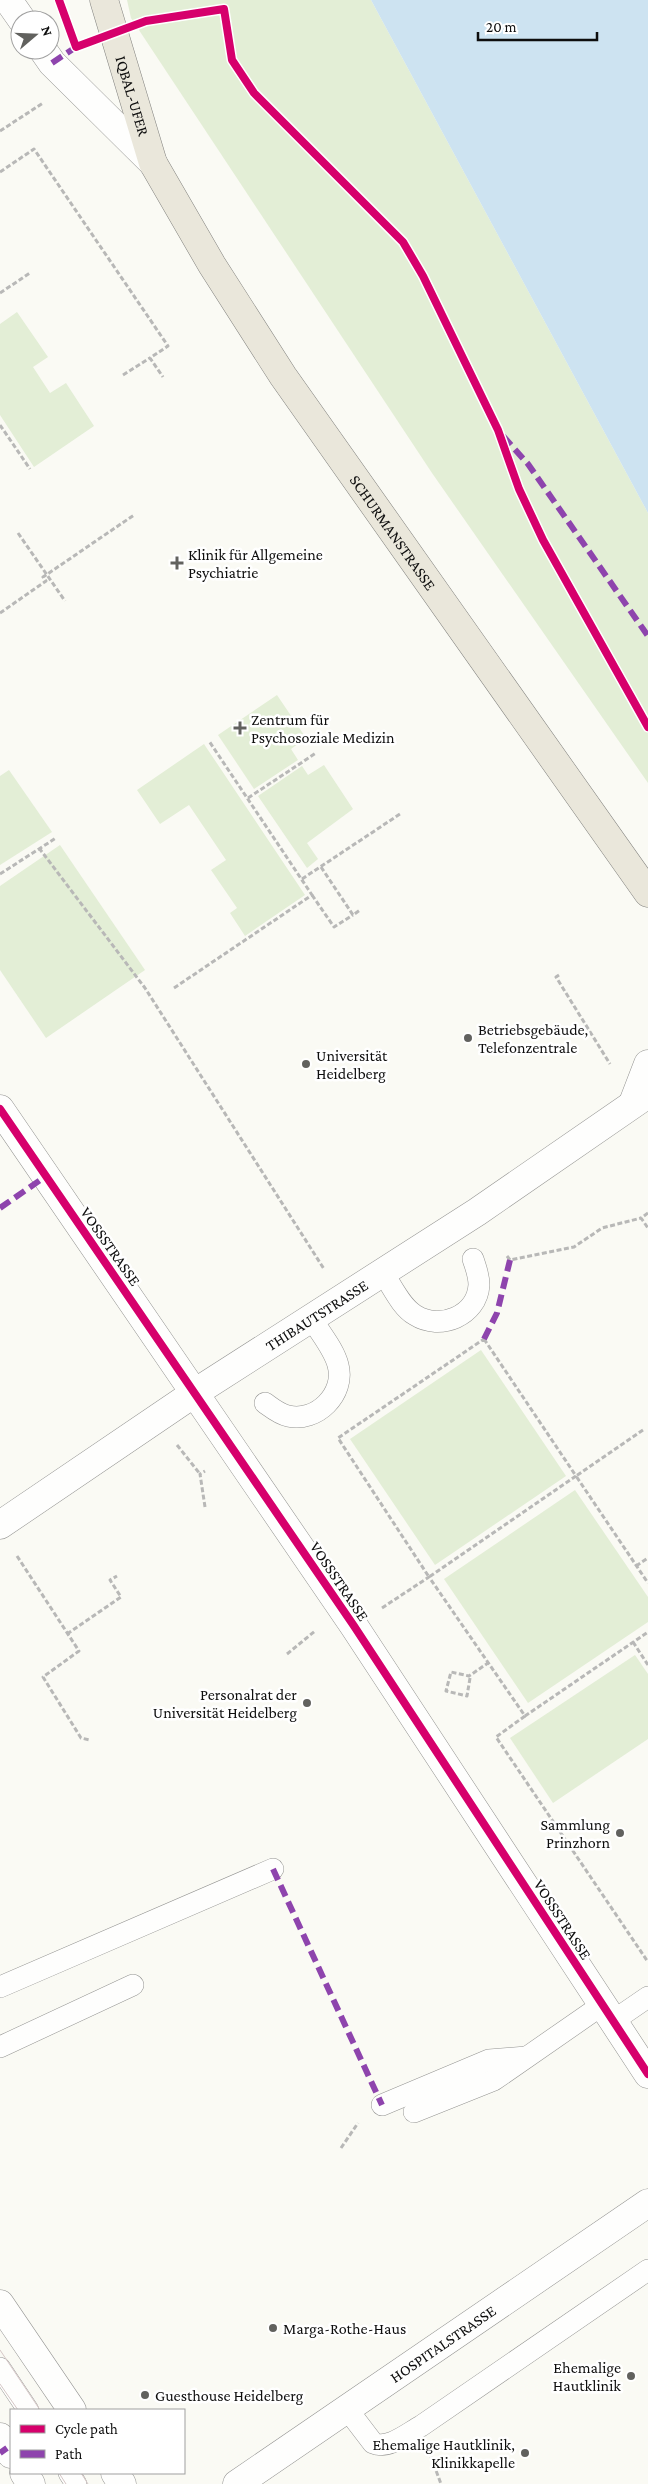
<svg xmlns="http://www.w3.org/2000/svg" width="648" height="2484" font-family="'Crimson Pro',serif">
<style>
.green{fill:#e3eed6}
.water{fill:#cde3f1}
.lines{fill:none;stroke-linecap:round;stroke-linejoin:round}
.service-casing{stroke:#949492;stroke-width:22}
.minor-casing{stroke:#949492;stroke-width:29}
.tertiary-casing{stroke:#949492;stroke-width:29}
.primary-casing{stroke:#82827f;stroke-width:29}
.path{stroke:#b8b8b7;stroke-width:3;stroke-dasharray:5 2.5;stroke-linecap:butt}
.service{stroke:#fefefd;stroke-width:21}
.minor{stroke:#fefefd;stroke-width:28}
.tertiary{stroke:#fefefd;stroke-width:28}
.primary{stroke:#eae7db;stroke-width:28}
.tram{stroke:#d5c7c6;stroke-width:1}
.quiet{stroke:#8e44ad;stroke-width:6;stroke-dasharray:12 6;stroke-linecap:butt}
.cycleway-casing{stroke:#fff;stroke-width:11}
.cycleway{stroke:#d6006c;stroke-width:8}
.poi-dot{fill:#61615e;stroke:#fff;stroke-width:2}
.labels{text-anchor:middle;stroke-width:5;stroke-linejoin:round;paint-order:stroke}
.street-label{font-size:16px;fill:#0e0e0e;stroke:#fff}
.poi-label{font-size:16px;fill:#0e0e0e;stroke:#fff;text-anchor:start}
</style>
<rect width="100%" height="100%" fill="#fafaf4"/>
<!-- green -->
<g class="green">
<polygon points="127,0 371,0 648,513 648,783 432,473 131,18"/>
<polygon points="17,312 48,357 33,367 50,393 66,383 94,426 34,467 0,415 0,324"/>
<polygon points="277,695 306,738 291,749 298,760 254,789 218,735"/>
<polygon points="204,744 305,895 245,936 230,913 237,908 211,870 226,860 189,805 160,824 137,790"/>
<polygon points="324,765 353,809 307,843 318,859 307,868 258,796 302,766 308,775"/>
<polygon points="9,770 52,832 0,865 0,776"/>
<polygon points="60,845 145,970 46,1038 0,970 0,886"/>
<polygon points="481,1350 566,1476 435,1565 350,1439"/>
<polygon points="575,1490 648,1597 648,1622 528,1703 444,1579"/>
<polygon points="635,1655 648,1674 648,1739 553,1803 510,1738"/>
</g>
<!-- water -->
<polygon class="water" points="371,0 648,0 648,513"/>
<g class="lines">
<defs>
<g id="service">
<path d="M 383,1273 C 392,1286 401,1307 415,1315 C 440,1331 477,1316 479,1285 C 479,1275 476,1268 473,1259"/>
<path d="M 265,1403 C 272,1408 279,1414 288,1416 C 316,1423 346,1394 338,1365 C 334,1349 320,1333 312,1319"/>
<polyline points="0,1987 273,1869"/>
<polyline points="613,2021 648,1997"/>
<polyline points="0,2047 133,1985"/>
<polyline points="382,2105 489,2060 526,2057"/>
<polyline points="414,2112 494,2080 602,2005"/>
<polyline points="0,2368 28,2410"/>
<path d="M 347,2409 L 373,2443 C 388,2450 408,2433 421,2426 L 648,2270"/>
<polyline points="69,2473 76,2484"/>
</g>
<g id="minor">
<polyline points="8,0 22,20"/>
<polyline points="43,50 52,63 153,163"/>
<polyline points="633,1103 648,1064"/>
<polyline points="0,1109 354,1626 648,2074"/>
<path id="s1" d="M 0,1525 L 196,1392 L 477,1212 L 648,1094"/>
<path id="s2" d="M 237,2484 L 648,2203"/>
</g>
<g id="tertiary">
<polyline points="0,2304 72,2410"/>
<polyline points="0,2437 11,2454"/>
<polyline points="24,2473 31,2484"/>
<polyline points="115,2473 122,2484"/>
</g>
<g id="primary">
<path id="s3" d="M 104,0 L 153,163 L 212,265 L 283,376 L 648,893"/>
</g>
</defs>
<!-- service casing -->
<use href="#service" class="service-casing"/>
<!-- minor casing -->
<use href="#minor" class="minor-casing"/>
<!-- tertiary casing -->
<use href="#tertiary" class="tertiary-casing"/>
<!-- primary casing -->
<use href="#primary" class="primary-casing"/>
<!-- path -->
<g class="path">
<polyline points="0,131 43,103"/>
<polyline points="0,172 34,149 168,346 150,358 163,377"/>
<polyline points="0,293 30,273"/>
<polyline points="123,375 150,358"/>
<polyline points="0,425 30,469"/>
<polyline points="18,533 65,601"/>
<polyline points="0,613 46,581 43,577 46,575 134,515"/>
<polyline points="248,798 316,753"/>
<polyline points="39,848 145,988 324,1269"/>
<polyline points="321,867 353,915 360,910"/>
<polyline points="0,874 56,838"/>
<polyline points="302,879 400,814"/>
<polyline points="312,895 334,927 353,915"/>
<polyline points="559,975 556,977 610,1064"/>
<polyline points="174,988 312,895 209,741"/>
<polyline points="648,1213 641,1218 648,1228"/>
<polyline points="507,1256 510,1260 574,1247 602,1228 641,1218"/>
<polygon points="484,1339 576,1476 429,1577 338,1438"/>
<polyline points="643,1430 576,1476 648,1583"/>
<polyline points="177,1445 200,1474"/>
<polyline points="205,1507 200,1474 205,1471"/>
<polyline points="17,1556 79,1651 43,1677 81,1738 90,1740"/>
<polyline points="636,1566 648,1558"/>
<polyline points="382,1608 429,1577 525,1716 648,1632"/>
<polyline points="67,1634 121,1597 110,1580 117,1576"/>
<polyline points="633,1642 648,1665"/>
<polyline points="287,1654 315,1631"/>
<polyline points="470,1678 467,1696 446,1691 451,1672 469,1676 488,1663"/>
<polyline points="525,1716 496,1737 648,1962"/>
<polyline points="341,2148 358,2123"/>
<polyline points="431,2457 441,2484"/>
</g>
<!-- service -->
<use href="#service" class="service"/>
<!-- minor -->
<use href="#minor" class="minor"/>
<!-- tertiary -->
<use href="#tertiary" class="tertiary"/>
<!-- primary -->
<use href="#primary" class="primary"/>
<!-- tram -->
<g class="tram">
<polyline points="0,2350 40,2410"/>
<polyline points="0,2384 18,2410"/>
<polyline points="59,2473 66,2484"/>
<polyline points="81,2473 88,2484"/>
</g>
<!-- quiet -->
<g class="quiet">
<polyline points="52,63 76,47"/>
<polyline points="503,436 528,464 648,636"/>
<polyline points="0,1208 46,1176"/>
<polyline points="484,1339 497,1313 510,1260"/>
<polyline points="273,1869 382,2105"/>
<polyline points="0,2453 7,2448"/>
</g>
<defs>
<g id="cycleway">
<polyline points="59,0 76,47 146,21 224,9 232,60 254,93 403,242 423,276 498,430 519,489 543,540 648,727"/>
<polyline points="0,1109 354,1626 648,2074"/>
</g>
</defs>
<!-- cycleway casing -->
<use href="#cycleway" class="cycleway-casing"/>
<!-- cycleway -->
<use href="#cycleway" class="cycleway"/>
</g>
<!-- markers -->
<g class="poi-dot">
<path d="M174.5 555.5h5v5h5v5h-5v5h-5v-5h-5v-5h5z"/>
<path d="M237.5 720.5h5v5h5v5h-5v5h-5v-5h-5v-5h5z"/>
<circle cx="468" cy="1038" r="5"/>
<circle cx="306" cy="1064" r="5"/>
<circle cx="307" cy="1703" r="5"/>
<circle cx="620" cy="1833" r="5"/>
<circle cx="273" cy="2328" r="5"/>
<circle cx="631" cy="2376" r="5"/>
<circle cx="145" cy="2395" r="5"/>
<circle cx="525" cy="2453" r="5"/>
</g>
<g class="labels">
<!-- street labels -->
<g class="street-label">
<text dy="6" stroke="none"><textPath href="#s3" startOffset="100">IQBAL-UFER</textPath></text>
<text dy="6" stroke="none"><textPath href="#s3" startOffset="611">SCHURMANSTRASSE</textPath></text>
<text transform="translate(111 1246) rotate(55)" y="6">VOSSSTRASSE</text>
<text dy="6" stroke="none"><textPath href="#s1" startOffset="380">THIBAUTSTRASSE</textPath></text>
<text transform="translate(340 1581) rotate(56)" y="6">VOSSSTRASSE</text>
<text transform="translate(563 1919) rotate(57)" y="6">VOSSSTRASSE</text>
<text dy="6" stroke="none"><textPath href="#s2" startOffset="249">HOSPITALSTRASSE</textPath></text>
</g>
<!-- poi labels -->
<g class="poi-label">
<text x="188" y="560">Klinik für Allgemeine<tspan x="188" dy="18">Psychiatrie</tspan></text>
<text x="251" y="725">Zentrum für<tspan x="251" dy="18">Psychosoziale Medizin</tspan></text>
<text x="478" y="1035">Betriebsgebäude,<tspan x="478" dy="18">Telefonzentrale</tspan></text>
<text x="316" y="1061">Universität<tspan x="316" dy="18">Heidelberg</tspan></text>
<text x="297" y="1700" text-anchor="end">Personalrat der<tspan x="297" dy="18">Universität Heidelberg</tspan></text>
<text x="610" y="1830" text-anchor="end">Sammlung<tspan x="610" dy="18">Prinzhorn</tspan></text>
<text x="283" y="2334">Marga-Rothe-Haus</text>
<text x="621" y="2373" text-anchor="end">Ehemalige<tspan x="621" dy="18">Hautklinik</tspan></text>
<text x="155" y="2401">Guesthouse Heidelberg</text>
<text x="515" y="2450" text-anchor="end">Ehemalige Hautklinik,<tspan x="515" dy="18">Klinikkapelle</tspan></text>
</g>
</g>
<!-- legend -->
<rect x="10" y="2409" width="175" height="65" fill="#ffffff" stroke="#9f9f9f"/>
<rect x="20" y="2425" width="25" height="8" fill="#d6006c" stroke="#9f9f9f"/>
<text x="55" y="2434" font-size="15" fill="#0e0e0e">Cycle path</text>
<rect x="20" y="2450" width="25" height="8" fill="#8e44ad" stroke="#9f9f9f"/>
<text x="55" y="2459" font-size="15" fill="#0e0e0e">Path</text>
<!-- north arrow -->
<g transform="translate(35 35) rotate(71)"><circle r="24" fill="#ffffff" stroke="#9f9f9f"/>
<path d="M0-4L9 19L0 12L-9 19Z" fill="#61615e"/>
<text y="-8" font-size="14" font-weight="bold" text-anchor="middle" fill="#0e0e0e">N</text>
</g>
<!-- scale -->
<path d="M478 32v8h119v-8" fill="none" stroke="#0e0e0e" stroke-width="2.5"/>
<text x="486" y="32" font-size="15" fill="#0e0e0e" stroke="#ffffff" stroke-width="4" paint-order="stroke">20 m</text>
</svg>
